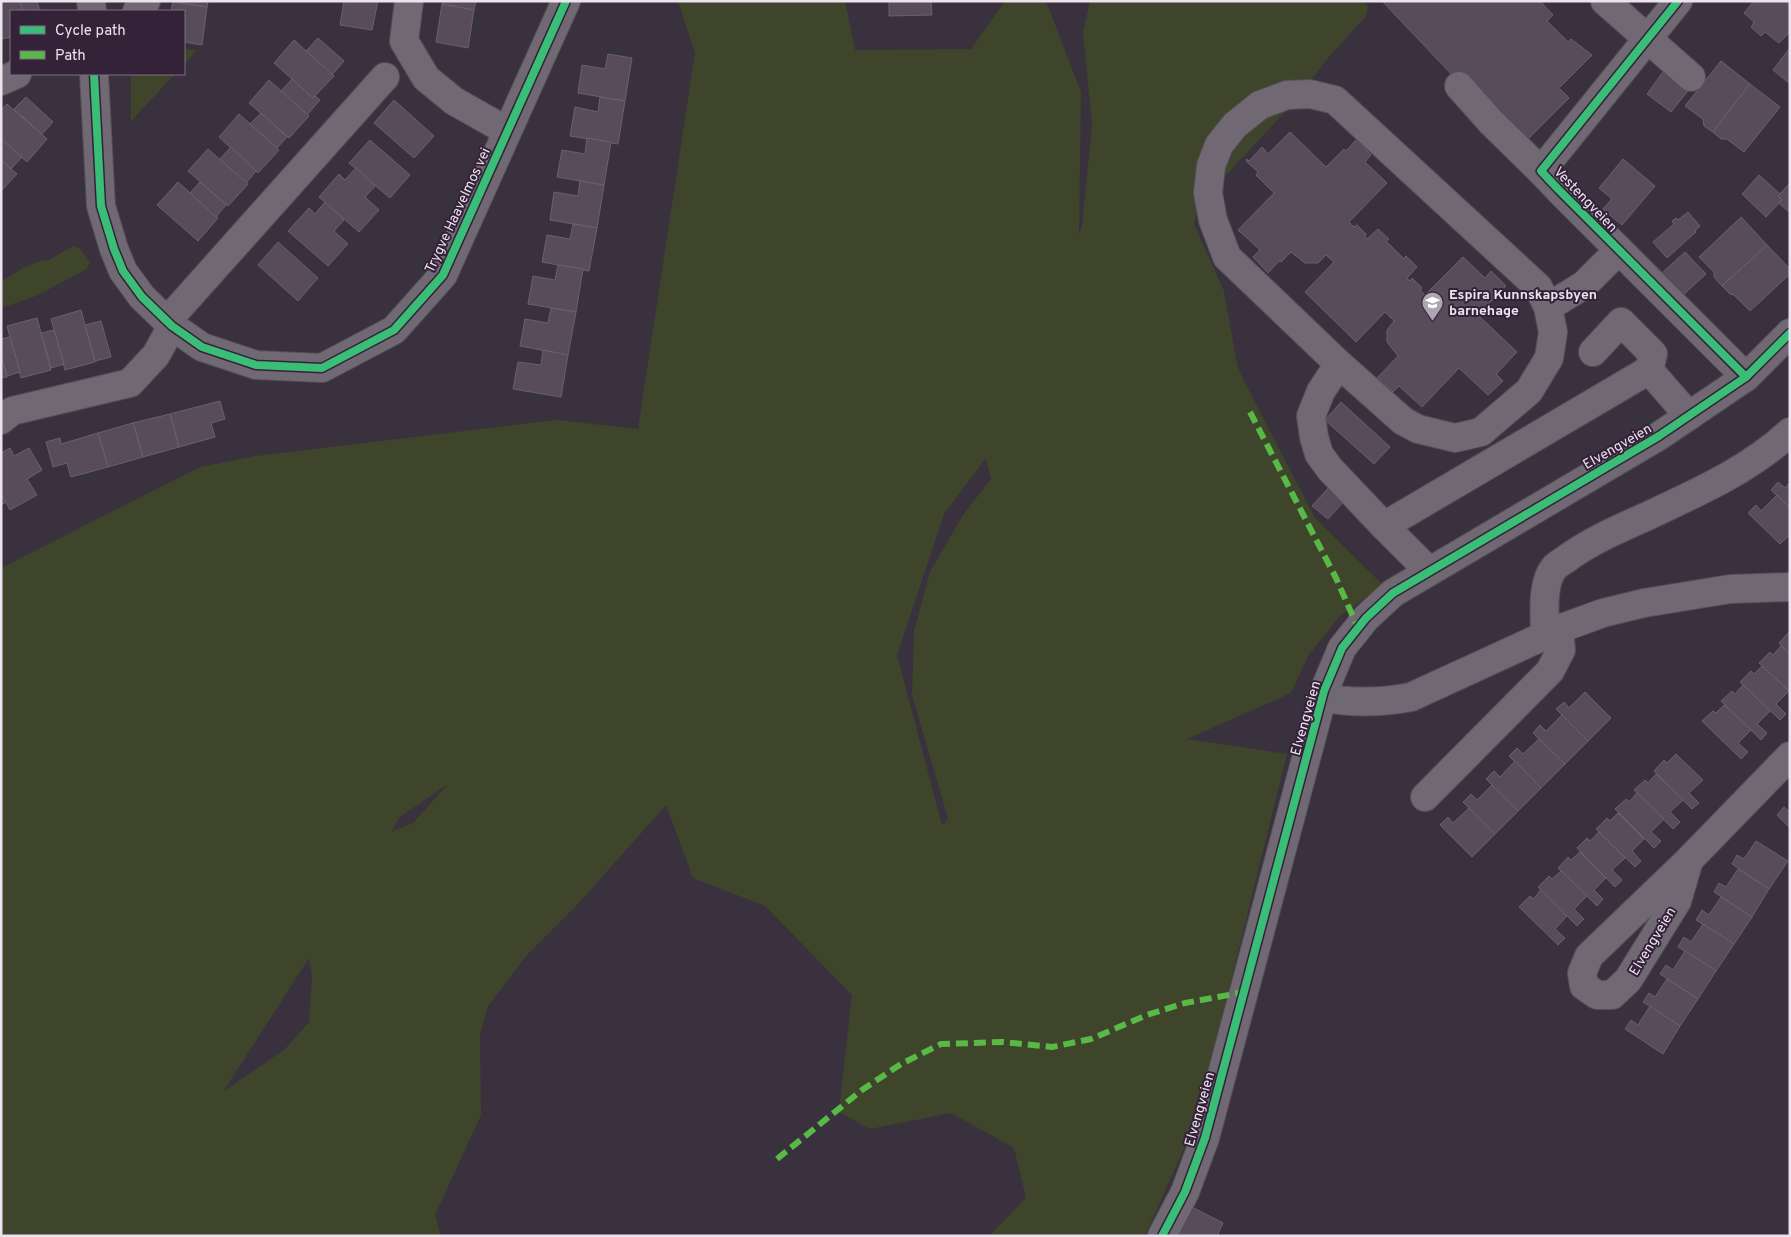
<svg xmlns="http://www.w3.org/2000/svg" width="1791" height="1237" font-family="Overpass,sans-serif">
<style>
.green{fill:#3f452b;fill-rule:evenodd}
.building{fill:#584c5b;stroke:#6a616c}
.lines{fill:none;stroke-linecap:round;stroke-linejoin:round}
.minor-casing{stroke:#564e59;stroke-width:30}
.minor{stroke:#706873;stroke-width:28}
.quiet{stroke:#58b947;stroke-width:6;stroke-dasharray:12 6;stroke-linecap:butt}
.cycleway-casing{stroke:#332238;stroke-width:11}
.cycleway{stroke:#3abd76;stroke-width:8}
.labels{text-anchor:middle;stroke-width:4;stroke-linejoin:round;paint-order:stroke}
.street-label{font-size:14px;fill:#ede2f0;stroke:#332238}
.poi-label{font-size:14px;font-weight:bold;fill:#ede2f0;stroke:#332238;text-anchor:start}
</style>
<rect width="100%" height="100%" fill="#3a313e"/>
<!-- green -->
<g class="green">
<path d="M 678,1 L 845,1 L 855,50 L 971,49 L 1005,1 L 1046,1 L 1081,92 L 1079,235 L 1082,225 L 1092,125 L 1083,32 L 1090,1 L 1364,1 L 1368,6 L 1366,16 L 1329,57 L 1296,100 L 1199,204 L 1194,224 L 1224,291 L 1237,364 L 1242,377 L 1315,518 L 1383,585 L 1339,617 L 1308,656 L 1291,693 L 1187,739 L 1287,754 L 1197,1119 L 1145,1236 L 989,1236 L 1026,1198 L 1014,1148 L 951,1113 L 870,1129 L 839,1112 L 852,995 L 765,906 L 693,878 L 666,805 L 579,903 L 527,955 L 488,1006 L 480,1035 L 481,1115 L 435,1215 L 441,1236 L 1,1236 L 1,568 L 200,467 L 256,456 L 557,420 L 638,429 L 695,53 ZM 986,458 L 991,479 L 963,515 L 930,572 L 914,631 L 912,695 L 948,818 L 945,823 L 942,825 L 897,655 L 944,514 ZM 448,784 L 413,823 L 391,832 L 400,817 ZM 309,958 L 312,977 L 309,1022 L 285,1049 L 223,1092 Z"/>
<polygon points="184,49 197,50 184,65"/>
<polygon points="131,74 175,74 131,121"/>
<polygon points="73,246 79,248 90,263 87,269 36,296 1,308 1,282 23,268 42,260 47,261"/>
</g>
<!-- building -->
<g class="building">
<polygon points="1,1 20,1 23,11 11,11 11,37 1,39"/>
<polygon points="20,1 37,1 40,11 23,11"/>
<polygon points="173,1 208,1 207,7"/>
<polygon points="344,1 378,1 372,30 340,25"/>
<polygon points="443,1 476,1 474,10 442,4"/>
<polygon points="889,1 931,1 932,15 889,16"/>
<polygon points="1382,1 1540,1 1553,15 1547,21 1568,42 1571,39 1592,55 1559,88 1569,98 1521,146 1509,121 1499,110 1492,117"/>
<polygon points="1754,1 1790,1 1790,32 1779,43 1765,32 1761,36 1751,27 1754,22 1744,13"/>
<polygon points="173,2 207,7 202,45 184,42 184,11 171,11"/>
<polygon points="442,4 474,10 468,48 436,42"/>
<polygon points="318,38 344,61 332,75 306,51"/>
<polygon points="294,40 334,76 313,98 274,63"/>
<polygon points="1789,49 1790,50 1790,84 1773,70"/>
<polygon points="608,54 632,58 625,101 578,93 582,65 605,69"/>
<polygon points="1721,61 1750,84 1713,132 1704,126 1703,119 1685,106"/>
<polygon points="1666,68 1691,87 1671,112 1647,94"/>
<polygon points="292,79 313,98 315,96 320,100 307,115 281,91"/>
<polygon points="269,80 309,116 289,138 249,103"/>
<polygon points="1750,84 1780,107 1744,152 1727,139 1721,139 1713,132"/>
<polygon points="26,97 53,122 42,134 14,109"/>
<polygon points="600,97 625,101 618,144 570,136 575,107 598,112"/>
<polygon points="394,100 434,136 414,158 374,123"/>
<polygon points="7,104 47,139 27,162 1,139 1,110"/>
<polygon points="261,113 287,137 277,148 250,124"/>
<polygon points="239,114 279,150 258,173 219,137"/>
<polygon points="1290,132 1326,167 1344,149 1346,151 1357,139 1371,155 1365,162 1387,183 1349,222 1354,227 1357,225 1366,234 1365,236 1367,239 1378,229 1389,239 1386,241 1404,259 1406,256 1417,267 1407,278 1410,281 1412,278 1422,288 1420,290 1425,295 1463,257 1485,278 1491,271 1506,286 1478,315 1517,352 1496,374 1503,381 1488,395 1459,368 1422,407 1399,386 1393,392 1379,379 1377,378 1398,356 1387,342 1387,330 1394,321 1385,312 1356,342 1305,292 1334,262 1326,255 1318,263 1305,263 1291,252 1281,262 1279,261 1268,273 1253,257 1260,250 1238,230 1274,193 1256,175 1258,172 1246,161 1247,159 1249,161 1262,147 1268,154"/>
<polygon points="587,138 611,142 604,185 557,177 562,150 585,154"/>
<polygon points="1,139 22,157 11,169 1,160"/>
<polygon points="370,140 410,175 390,198 349,163"/>
<polygon points="231,147 256,171 246,183 220,159"/>
<polygon points="208,149 248,184 228,206 188,171"/>
<polygon points="1623,159 1655,186 1622,225 1603,209 1612,199 1599,188"/>
<polygon points="1,160 17,174 1,191"/>
<polygon points="356,168 375,186 365,197 379,210 359,232 319,197 339,174 345,180"/>
<polygon points="1759,175 1780,194 1778,196 1782,200 1766,217 1742,194"/>
<polygon points="580,181 604,185 597,228 550,220 554,192 578,196"/>
<polygon points="178,182 218,218 198,241 157,205"/>
<polygon points="200,182 226,205 216,217 190,193"/>
<polygon points="1790,183 1790,213 1779,203 1782,200 1778,196"/>
<polygon points="325,202 344,220 334,231 348,244 328,266 288,231 309,208 315,214"/>
<polygon points="1688,212 1700,226 1695,231 1696,232 1667,258 1653,242 1674,224 1672,221 1676,218 1678,220"/>
<polygon points="1741,217 1767,245 1722,286 1714,277 1714,272 1699,257"/>
<polygon points="573,224 597,228 589,271 542,262 547,235 570,239"/>
<polygon points="278,242 318,278 298,301 258,265"/>
<polygon points="1767,245 1790,269 1790,274 1750,311 1734,295 1730,294 1722,286"/>
<polygon points="1685,252 1706,274 1683,295 1662,273"/>
<polygon points="558,265 583,269 576,312 528,304 533,276 555,280"/>
<polygon points="551,308 576,312 568,355 520,346 525,319 548,323"/>
<polygon points="81,310 95,362 65,370 51,319"/>
<polygon points="37,318 51,370 21,378 7,326"/>
<polygon points="101,321 111,357 95,361 85,325"/>
<polygon points="54,330 64,364 51,368 41,333"/>
<polygon points="10,337 20,372 7,376 1,356 1,339"/>
<polygon points="543,350 568,355 561,397 513,389 518,362 541,365"/>
<polygon points="1,356 7,377 1,378"/>
<polygon points="220,401 225,419 211,423 215,437 179,447 170,414"/>
<polygon points="1341,402 1390,447 1374,464 1325,420"/>
<polygon points="170,414 179,447 143,457 133,423"/>
<polygon points="133,423 143,457 108,467 98,433"/>
<polygon points="98,433 108,467 71,477 67,463 53,467 46,442 60,438 61,444"/>
<polygon points="10,448 14,456 29,448 42,470 27,479 37,495 10,510 1,494 1,453"/>
<polygon points="1778,482 1785,488 1790,482 1790,508 1771,490"/>
<polygon points="1329,487 1344,501 1328,519 1312,506"/>
<polygon points="1,494 6,502 1,505"/>
<polygon points="1777,495 1790,508 1790,535 1780,544 1748,513 1756,505 1761,511"/>
<polygon points="1789,632 1790,633 1790,654 1779,643"/>
<polygon points="1781,646 1790,654 1790,692 1759,663 1770,652 1773,655"/>
<polygon points="1762,666 1789,691 1776,704 1786,714 1780,720 1740,682 1751,671 1754,674"/>
<polygon points="1743,685 1770,711 1757,724 1767,733 1761,740 1721,701 1732,691 1735,694"/>
<polygon points="1585,692 1611,718 1588,741 1556,709 1564,702 1569,708"/>
<polygon points="1724,705 1751,730 1738,743 1748,752 1741,759 1702,721 1713,711 1716,713"/>
<polygon points="1562,715 1588,741 1565,764 1533,733 1540,725 1546,731"/>
<polygon points="1539,739 1565,764 1541,788 1509,756 1517,748 1523,754"/>
<polygon points="1676,754 1703,780 1689,793 1699,803 1692,809 1654,771 1664,760 1667,763"/>
<polygon points="1515,761 1541,788 1518,811 1486,779 1494,771 1500,777"/>
<polygon points="1656,774 1683,800 1670,812 1680,822 1673,829 1634,790 1645,780 1648,783"/>
<polygon points="1492,785 1518,811 1495,834 1463,802 1471,794 1477,800"/>
<polygon points="1637,793 1664,819 1651,832 1661,841 1654,848 1615,809 1626,799 1629,802"/>
<polygon points="1784,807 1790,812 1790,828 1777,815"/>
<polygon points="1469,808 1495,834 1472,857 1440,825 1448,817 1453,823"/>
<polygon points="1618,813 1644,839 1632,851 1641,861 1635,867 1596,829 1607,818 1610,821"/>
<polygon points="1599,832 1625,858 1612,870 1622,880 1615,887 1577,848 1587,838 1590,841"/>
<polygon points="1756,841 1788,861 1769,889 1732,864 1737,855 1744,859"/>
<polygon points="1580,852 1606,878 1594,890 1603,899 1597,906 1558,868 1568,857 1571,860"/>
<polygon points="1738,869 1769,889 1752,917 1714,892 1719,883 1726,887"/>
<polygon points="1561,871 1587,896 1574,909 1584,919 1577,926 1538,887 1549,876 1552,879"/>
<polygon points="1541,890 1567,916 1555,929 1565,938 1558,945 1519,907 1530,896 1533,899"/>
<polygon points="1721,897 1752,917 1734,944 1696,920 1702,910 1709,915"/>
<polygon points="1703,924 1734,944 1716,971 1678,947 1684,937 1691,942"/>
<polygon points="1685,951 1716,971 1698,999 1660,974 1666,965 1673,970"/>
<polygon points="1667,979 1698,999 1680,1026 1643,1002 1649,993 1655,997"/>
<polygon points="1650,1006 1680,1026 1663,1054 1625,1029 1631,1020 1638,1025"/>
<polygon points="1188,1205 1223,1223 1217,1236 1173,1236"/>
</g>
<g class="lines">
<defs>
<g id="minor">
<polyline points="91,1 92,11"/>
<polyline points="409,1 404,41 426,78 454,101 507,131"/>
<polyline points="1605,1 1691,77"/>
<polyline points="1678,1 1541,171 1558,189 1746,377"/>
<polyline points="137,11 146,1"/>
<polyline points="94,74 101,206 114,249 123,271 142,297 172,326 202,347 256,365 322,368 394,330 443,275 566,1"/>
<polyline points="1,81 17,74"/>
<polyline points="1459,86 1491,122 1541,171"/>
<polyline points="1548,307 1584,285 1619,250"/>
<polyline points="167,321 385,77"/>
<polyline points="1593,352 1621,322 1653,354 1649,370"/>
<polyline points="1339,364 1403,421 1418,429 1455,438 1481,432 1529,391 1549,358 1553,332 1548,307 1538,287 1335,100 1310,94 1287,95 1260,105 1235,125 1219,145 1211,166 1208,193 1213,220 1227,257 1339,364 1321,391 1311,416 1314,437 1319,454 1330,469 1384,526 1429,571"/>
<polyline points="1,420 12,411 130,383 156,355 172,326"/>
<polyline points="1384,526 1649,370 1689,416"/>
<path d="M 1545,635 C 1545,616 1541,584 1554,568 C 1556,565 1562,562 1566,559 C 1589,542 1616,530 1643,518 C 1694,494 1748,471 1790,432"/>
<path d="M 1322,698 C 1353,703 1381,703 1411,697 L 1559,629 L 1603,613 L 1644,603 L 1730,589 L 1790,587"/>
<polyline points="1425,797 1550,671 1561,650 1559,629"/>
<polyline points="1689,860 1677,901 1628,980 1612,995 1597,995 1584,986 1582,973 1589,956 1689,860 1790,756"/>
<polyline points="1162,1236 1185,1192 1205,1138 1324,691 1342,648 1366,618 1393,593 1659,436 1746,377 1790,333"/>
</g>
</defs>
<!-- minor casing -->
<use href="#minor" class="minor-casing"/>
<!-- minor -->
<use href="#minor" class="minor"/>
<!-- quiet -->
<g class="quiet">
<polyline points="1250,412 1336,578 1358,628"/>
<polyline points="777,1159 862,1090 901,1064 941,1044 1003,1042 1052,1047 1091,1039 1147,1015 1185,1003 1245,992"/>
</g>
<defs>
<g id="cycleway">
<polyline points="1678,1 1541,171 1558,189 1746,377"/>
<polyline points="94,74 101,206 114,249 123,271 142,297 172,326 202,347 256,365 322,368 394,330 443,275 566,1"/>
<polyline points="1162,1236 1185,1192 1205,1138 1324,691 1342,648 1366,618 1393,593 1659,436 1746,377 1790,333"/>
</g>
</defs>
<!-- cycleway casing -->
<use href="#cycleway" class="cycleway-casing"/>
<!-- cycleway -->
<use href="#cycleway" class="cycleway"/>
</g>
<!-- icons -->
<defs>
<symbol id="school-pin" viewBox="-11 -11 22 30"><path d="M0 17L-7.5 6A9.5 9.5 0 1 1 7.5 6Z" fill="#aea4b2" stroke="#332238"/><path d="M0-5L7-2L0 1L-7-2ZM-4 1L0 2.5L4 1V4Q0 6-4 4Z" fill="#fff"/></symbol>
</defs>
<g fill-rule="evenodd">
<use href="#school-pin" x="1420" y="290" width="25" height="34"/>
</g>
<g class="labels">
<!-- street labels -->
<g class="street-label">
<text transform="translate(1586 199) rotate(46)" y="5">Vestengveien</text>
<text transform="translate(457 210) rotate(-65)" y="5">Trygve Haavelmos vei</text>
<text transform="translate(1617 446) rotate(-30)" y="5">Elvengveien</text>
<text transform="translate(1305 718) rotate(-74)" y="5">Elvengveien</text>
<text transform="translate(1652 941) rotate(-59)" y="5">Elvengveien</text>
<text transform="translate(1199 1109) rotate(-74)" y="5">Elvengveien</text>
</g>
<!-- poi labels -->
<g class="poi-label">
<text x="1449" y="299">Espira Kunnskapsbyen<tspan x="1449" dy="16">barnehage</tspan></text>
</g>
</g>
<!-- border -->
<rect width="1791" height="1237" fill="none" stroke="#ede2f0" stroke-width="5"/>
<!-- legend -->
<rect x="10" y="10" width="175" height="65" fill="#332238" stroke="#7d6f82"/>
<rect x="20" y="26" width="25" height="8" fill="#3abd76" stroke="#7d6f82"/>
<text x="55" y="35" font-size="15" fill="#ede2f0">Cycle path</text>
<rect x="20" y="51" width="25" height="8" fill="#58b947" stroke="#7d6f82"/>
<text x="55" y="60" font-size="15" fill="#ede2f0">Path</text>
</svg>
